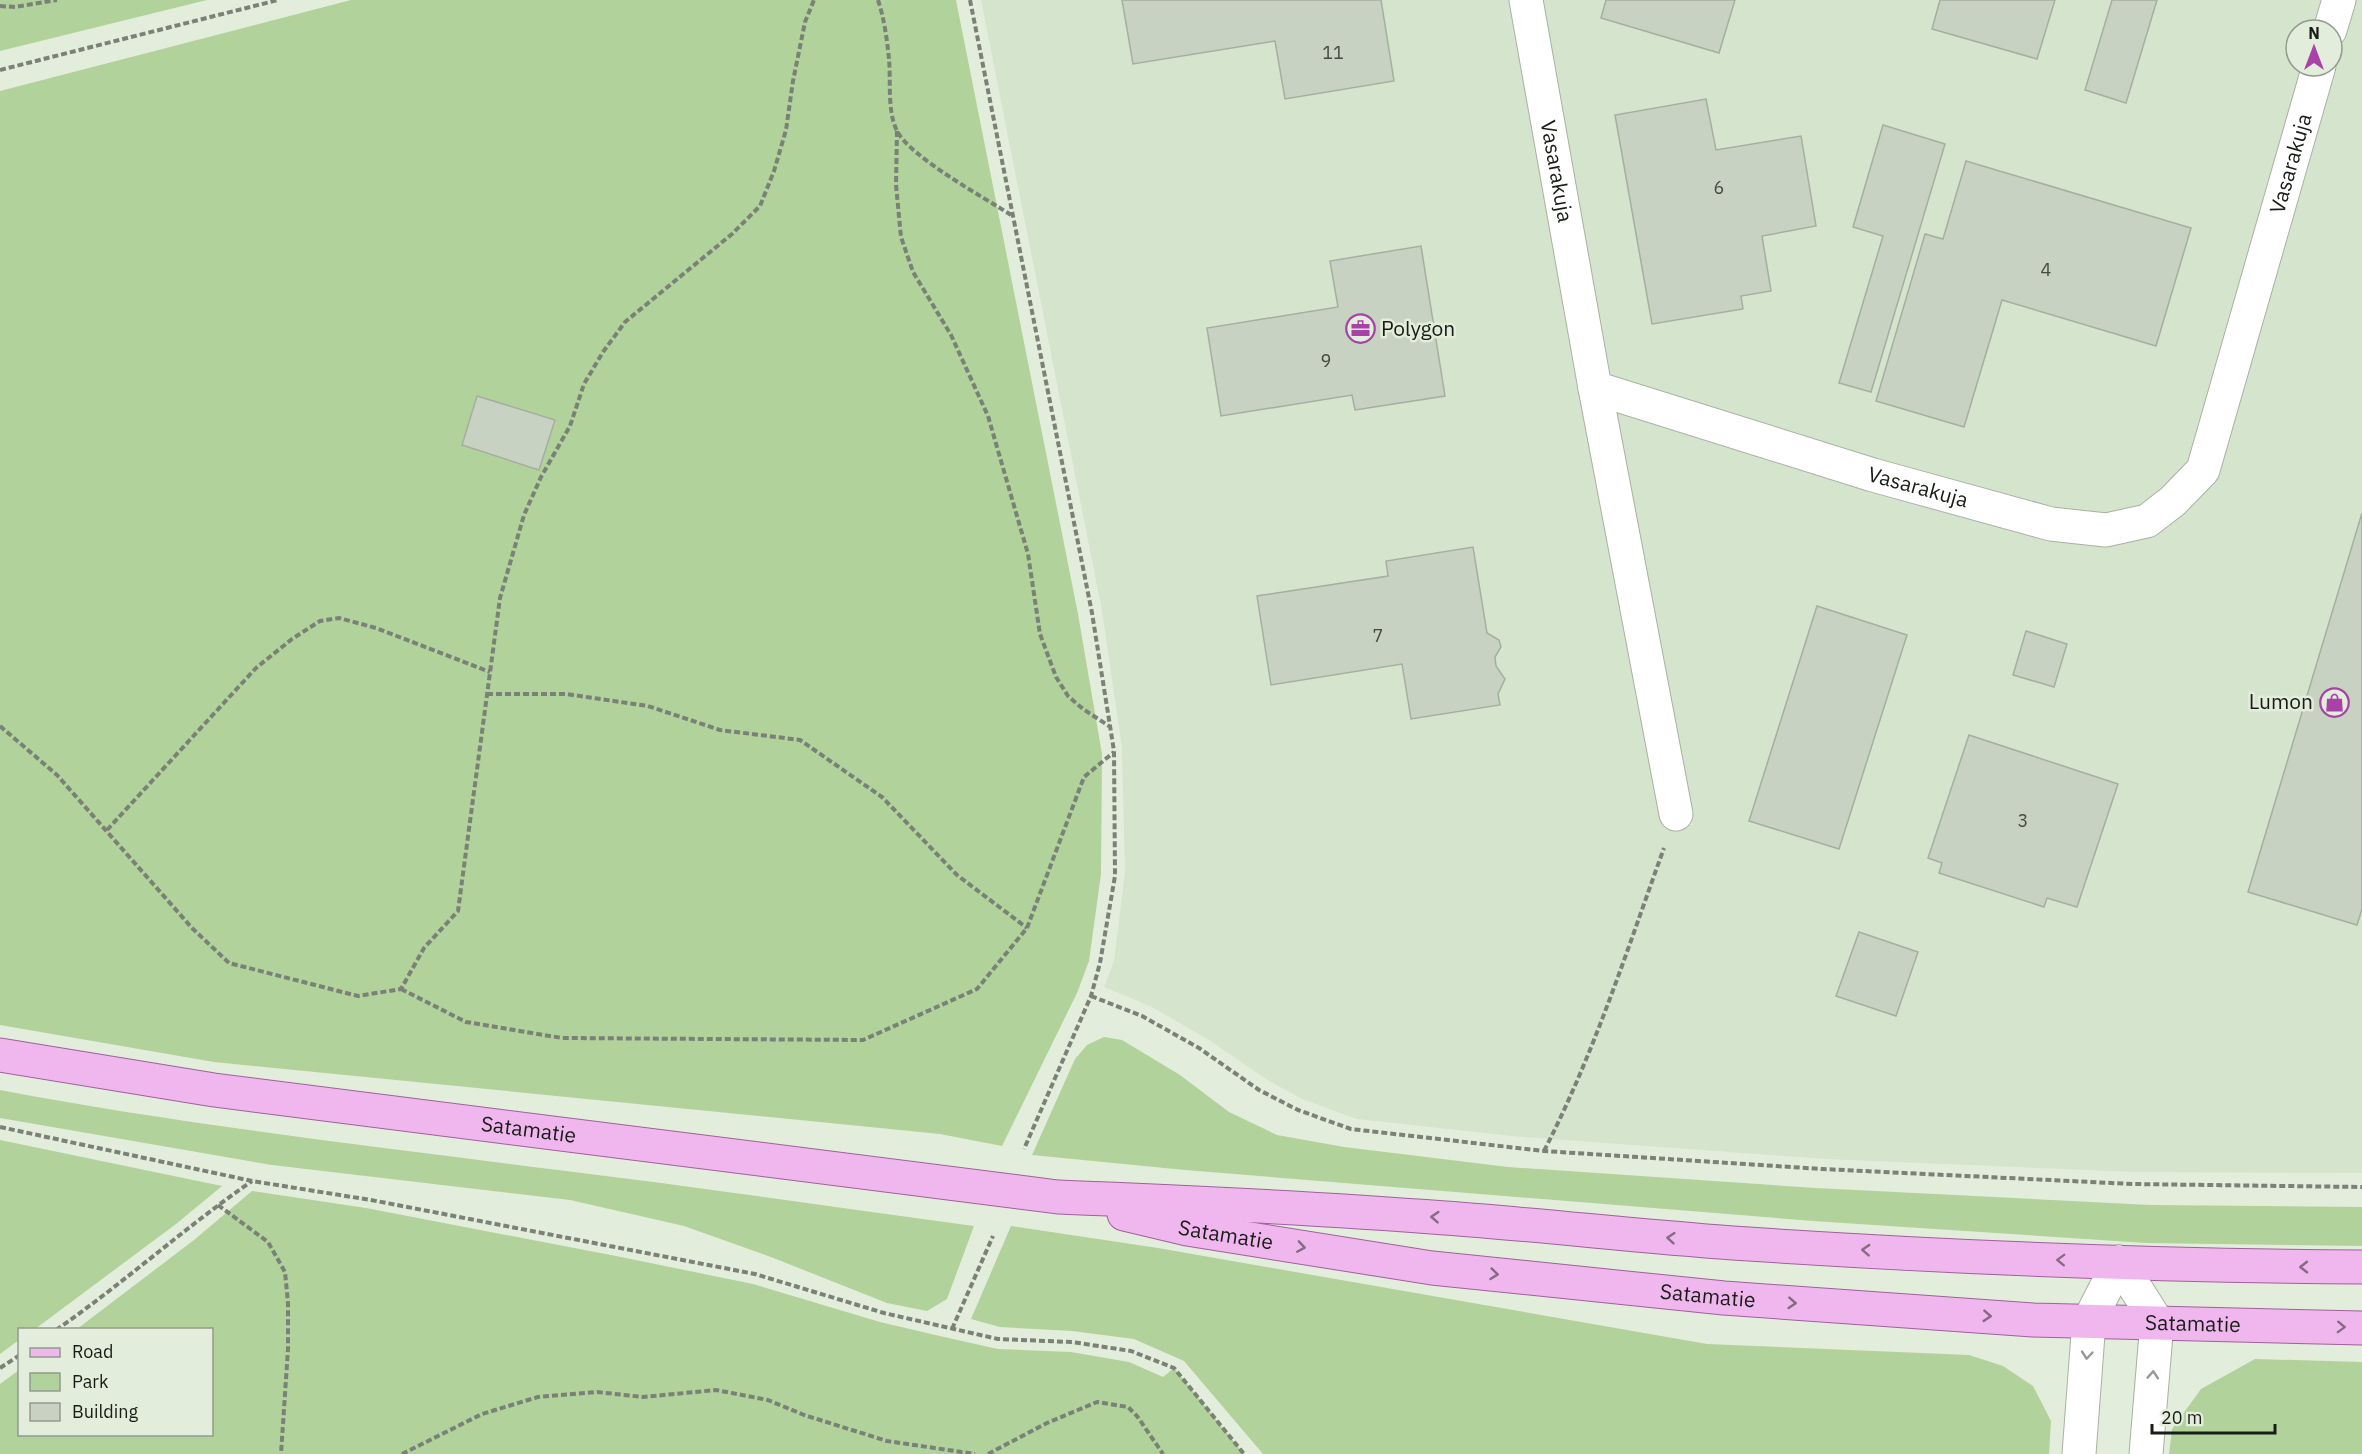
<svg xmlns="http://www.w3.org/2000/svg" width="2362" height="1454" font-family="'IBM Plex Sans',sans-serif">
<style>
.built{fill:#d5e4cc}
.green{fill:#b1d29a}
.building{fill:#c8d2c2;stroke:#a5af9f;stroke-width:1.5}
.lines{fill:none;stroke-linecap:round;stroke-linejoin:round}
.minor-casing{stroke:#a8b2a1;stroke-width:35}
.major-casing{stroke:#9e619b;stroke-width:35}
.path{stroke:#7a8176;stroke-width:4;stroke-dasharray:6 3;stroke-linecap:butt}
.minor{stroke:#fff;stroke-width:33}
.major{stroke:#f0b6ee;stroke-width:33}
.oneway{stroke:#846a82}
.oneway2{stroke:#989997}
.labels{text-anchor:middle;stroke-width:5;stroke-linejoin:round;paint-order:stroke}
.number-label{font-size:18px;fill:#454a42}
.street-label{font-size:21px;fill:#191d17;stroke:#e3eddc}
.poi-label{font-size:21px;fill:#191d17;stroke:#e3eddc;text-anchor:start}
</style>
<rect width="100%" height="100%" fill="#e3eddc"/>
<!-- built -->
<g class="built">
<polygon points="981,0 1513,0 1582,392 1662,822 1693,825 1613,408 1870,491 2053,540 2112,546 2155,534 2185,514 2219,475 2354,0 2362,0 2362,1173 2132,1172 1826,1159 1512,1136 1357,1119 1302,1099 1266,1079 1209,1040 1152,1007 1104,987 1114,961 1125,872 1122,748 1102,611"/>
<polygon points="1542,0 2321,0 2313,30 2296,30 2296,66 2303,66 2192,460 2162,492 2135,510 2100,515 2059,508 1876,461 1609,378"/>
</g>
<!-- green -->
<g class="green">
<polygon points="0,0 207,0 0,51"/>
<polygon points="351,0 956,0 1078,614 1102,754 1101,874 1089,961 1077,993 1002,1146 940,1134 214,1062 0,1025 0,91"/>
<polygon points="1104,1037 1122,1040 1180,1075 1229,1112 1277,1135 1344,1147 1508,1167 1816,1188 2150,1205 2362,1207 2362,1246 2146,1243 1813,1221 1185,1170 1032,1155 1075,1059 1087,1045"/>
<path d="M 0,1090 C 185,1125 371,1146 558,1170 C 697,1187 835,1207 974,1226 L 947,1299 L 927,1311 L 887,1303 L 771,1257 L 684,1226 L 570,1200 L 272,1165 L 0,1118 Z"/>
<polygon points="0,1140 222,1186 176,1224 35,1329 20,1330 19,1340 0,1354"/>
<polygon points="252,1191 366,1208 616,1256 753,1284 880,1322 944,1337 998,1349 1071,1352 1129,1362 1163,1377 1174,1368 1244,1454 0,1454 0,1384 19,1370 20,1434 212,1434 212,1330 77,1329 194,1240"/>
<polygon points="1011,1226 1158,1248 1707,1344 1969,1355 2003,1366 2033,1386 2051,1421 2049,1454 1263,1454 1184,1361 1134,1339 1072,1331 1000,1327 971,1319"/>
<polygon points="2255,1359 2362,1362 2362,1454 2169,1454 2172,1429 2201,1389"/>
</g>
<!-- building -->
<g class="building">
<polygon points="1122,0 1381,0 1394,81 1285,99 1275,41 1133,64"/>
<polygon points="1606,0 1735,0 1719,53 1601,18"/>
<polygon points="1940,0 2055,0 2037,59 1932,29"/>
<polygon points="2112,0 2157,0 2126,103 2085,90"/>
<polygon points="1706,99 1716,150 1801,136 1816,226 1762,236 1771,291 1741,296 1743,309 1652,324 1615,115"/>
<polygon points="1883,125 1945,144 1871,392 1839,383 1883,236 1853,227"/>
<polygon points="1966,161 2191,228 2156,346 2002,300 1964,427 1876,401 1925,234 1943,239"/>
<polygon points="1421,246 1445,396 1355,410 1352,395 1221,416 1207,328 1338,307 1330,261"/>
<polygon points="477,396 555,420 539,470 462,445"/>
<polygon points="2362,513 2362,909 2357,925 2248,892"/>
<polygon points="1473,547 1487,633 1499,640 1501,647 1495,657 1496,666 1505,679 1498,694 1500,705 1411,719 1402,664 1271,685 1257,596 1388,576 1386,561"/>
<polygon points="1817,606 1907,635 1839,849 1749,821"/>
<polygon points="2026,631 2067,644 2054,687 2013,675"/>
<polygon points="1969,735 2118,784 2077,907 2047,898 2044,907 1939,873 1942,863 1928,858"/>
<polygon points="1859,932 1918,952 1896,1016 1836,996"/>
</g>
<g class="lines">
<defs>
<g id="minor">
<path id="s1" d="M 1526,0 L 1595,388 L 1873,475 L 2051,524 L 2106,530 L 2147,521 L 2173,501 L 2203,470 L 2319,66"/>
<polyline points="2330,30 2339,0"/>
<polyline points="1595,388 1676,814"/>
<polyline points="2119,1262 2157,1322 2146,1454"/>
<polyline points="2079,1454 2089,1321 2119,1262"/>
</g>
<g id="major">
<path id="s2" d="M 0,1055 L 214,1090 L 1058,1197 C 1187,1202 1316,1208 1445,1218 C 1541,1225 1637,1236 1733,1243 C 1942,1257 2152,1266 2362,1267"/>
<path id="s3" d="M 1124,1214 L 1187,1229 L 1432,1268 L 1724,1298 L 2033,1320 L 2362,1328"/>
</g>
</defs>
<!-- minor casing -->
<use href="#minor" class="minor-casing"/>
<!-- major casing -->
<use href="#major" class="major-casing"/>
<!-- path -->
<g class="path">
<path d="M 878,0 C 884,18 887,39 889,59 C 891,81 887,111 897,131 C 910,157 985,198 1011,215"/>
<polyline points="970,0 1092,613 1114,751 1115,876 1100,963 1091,996 1024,1149"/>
<polyline points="0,6 15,7 57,0"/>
<polyline points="0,70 278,0"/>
<polyline points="897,131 896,185 901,237 913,272 951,335 988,416 1028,554 1040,634 1056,677 1068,696 1083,709 1109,726"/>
<polyline points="487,694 566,694 648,706 720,730 800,740 882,797 957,875 1027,928"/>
<polyline points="0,726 57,775 192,928 229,963 358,996 401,989 424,948 458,911 500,598 524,515 541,477 570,426 584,384 603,352 625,322 732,234 760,206 774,171 786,130 793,81 805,22 814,0"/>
<polyline points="107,830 256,668 292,639 320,621 339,618 376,628 490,672"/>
<polyline points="401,989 466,1022 562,1038 863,1040 977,989 1027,928 1084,777 1114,752"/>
<polyline points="1091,996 1142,1016 1199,1048 1259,1090 1298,1110 1351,1129 1544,1151 1822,1169 2132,1184 2362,1187"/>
<polyline points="0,1127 252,1181 371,1200 755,1274 884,1313 998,1339 1072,1342 1131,1351 1174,1368 1244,1454"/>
<path d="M 1544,1151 C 1594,1054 1627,950 1664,848"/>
<polyline points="218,1205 268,1242 285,1272 288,1303 288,1349 281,1454"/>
<polyline points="952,1329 993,1236"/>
<path d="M 56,1330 C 124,1283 184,1228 252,1181"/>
<polyline points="0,1368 20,1355"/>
<polyline points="402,1454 482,1414 538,1397 597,1392 643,1397 716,1390 768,1400 804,1415 887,1441 975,1454"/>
<polyline points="988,1454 1047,1423 1097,1402 1128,1407 1137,1416 1163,1454"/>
</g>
<!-- minor -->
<use href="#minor" class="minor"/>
<!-- major -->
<use href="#major" class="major"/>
</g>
<!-- one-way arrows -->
<defs><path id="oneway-chevron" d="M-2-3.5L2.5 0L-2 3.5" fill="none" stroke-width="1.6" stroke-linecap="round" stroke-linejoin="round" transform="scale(1.5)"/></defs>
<g class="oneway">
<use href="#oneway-chevron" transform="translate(1435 1217) rotate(-176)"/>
<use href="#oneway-chevron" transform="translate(1671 1238) rotate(-175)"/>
<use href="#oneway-chevron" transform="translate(1301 1247) rotate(9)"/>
<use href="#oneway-chevron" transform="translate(1866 1250) rotate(-177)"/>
<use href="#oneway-chevron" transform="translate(2061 1260) rotate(-178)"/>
<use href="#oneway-chevron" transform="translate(2304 1267) rotate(-180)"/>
<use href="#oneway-chevron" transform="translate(1494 1274) rotate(6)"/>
<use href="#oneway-chevron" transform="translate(1792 1303) rotate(4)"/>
<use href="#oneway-chevron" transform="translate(1987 1316) rotate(4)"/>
<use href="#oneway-chevron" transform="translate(2341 1327) rotate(2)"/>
</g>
<g class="oneway2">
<use href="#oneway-chevron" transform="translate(2087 1355) rotate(95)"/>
<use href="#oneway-chevron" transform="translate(2153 1375) rotate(-86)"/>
</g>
<!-- icons -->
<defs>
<symbol id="office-ring" viewBox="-11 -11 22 22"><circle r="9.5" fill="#e3eddc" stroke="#a842a6" stroke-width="1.5"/><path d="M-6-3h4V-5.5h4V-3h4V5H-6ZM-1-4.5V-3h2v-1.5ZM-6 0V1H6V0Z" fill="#a842a6"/></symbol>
<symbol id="shop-ring" viewBox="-11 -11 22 22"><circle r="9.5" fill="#e3eddc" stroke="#a842a6" stroke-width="1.5"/><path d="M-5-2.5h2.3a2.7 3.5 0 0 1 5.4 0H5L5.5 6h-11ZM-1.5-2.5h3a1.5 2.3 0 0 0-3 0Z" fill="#a842a6"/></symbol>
</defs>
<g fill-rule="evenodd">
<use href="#office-ring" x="1344" y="312" width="33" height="33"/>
<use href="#shop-ring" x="2318" y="686" width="33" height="33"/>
</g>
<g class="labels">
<!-- number labels -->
<g class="number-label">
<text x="1333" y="59">11</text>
<text x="1719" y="194">6</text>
<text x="2046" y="276">4</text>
<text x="1326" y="367">9</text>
<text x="1378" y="642">7</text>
<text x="2023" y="827">3</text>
</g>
<!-- street labels -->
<g class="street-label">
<text dy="7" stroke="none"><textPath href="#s1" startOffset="1362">Vasarakuja</textPath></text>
<text dy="7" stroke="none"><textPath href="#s1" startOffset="174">Vasarakuja</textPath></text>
<text dy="7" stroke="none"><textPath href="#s1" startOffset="732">Vasarakuja</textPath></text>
<text dy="7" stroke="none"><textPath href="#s2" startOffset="534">Satamatie</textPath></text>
<text dy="7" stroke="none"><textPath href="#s3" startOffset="104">Satamatie</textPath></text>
<text dy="7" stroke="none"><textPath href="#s3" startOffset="590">Satamatie</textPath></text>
<text dy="7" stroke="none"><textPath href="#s3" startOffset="1076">Satamatie</textPath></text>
</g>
<!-- poi labels -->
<g class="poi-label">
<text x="1381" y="336">Polygon</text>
<text x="2313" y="709" text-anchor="end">Lumon</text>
</g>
</g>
<!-- legend -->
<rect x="18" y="1328" width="195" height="108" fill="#e3eddc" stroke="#929a8d" stroke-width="1.5"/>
<rect x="30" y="1348" width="30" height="9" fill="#f0b6ee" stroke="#929a8d" stroke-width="1.5"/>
<text x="72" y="1358" font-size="18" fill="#191d17">Road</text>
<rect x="30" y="1373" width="30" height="18" fill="#b1d29a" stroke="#929a8d" stroke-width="1.5"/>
<text x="72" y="1388" font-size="18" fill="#191d17">Park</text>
<rect x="30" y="1403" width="30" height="18" fill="#c8d2c2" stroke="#929a8d" stroke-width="1.5"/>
<text x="72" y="1418" font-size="18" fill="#191d17">Building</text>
<!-- north arrow -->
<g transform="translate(2314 48)"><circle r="28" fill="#e3eddc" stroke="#929a8d" stroke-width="1.5"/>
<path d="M0-4.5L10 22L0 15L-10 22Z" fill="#a842a6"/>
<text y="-9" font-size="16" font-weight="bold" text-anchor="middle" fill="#191d17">N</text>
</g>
<!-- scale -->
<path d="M2152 1424v9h123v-9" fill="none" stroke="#191d17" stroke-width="3"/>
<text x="2161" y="1424" font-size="18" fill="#191d17" stroke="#e3eddc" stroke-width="4.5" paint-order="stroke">20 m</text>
</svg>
